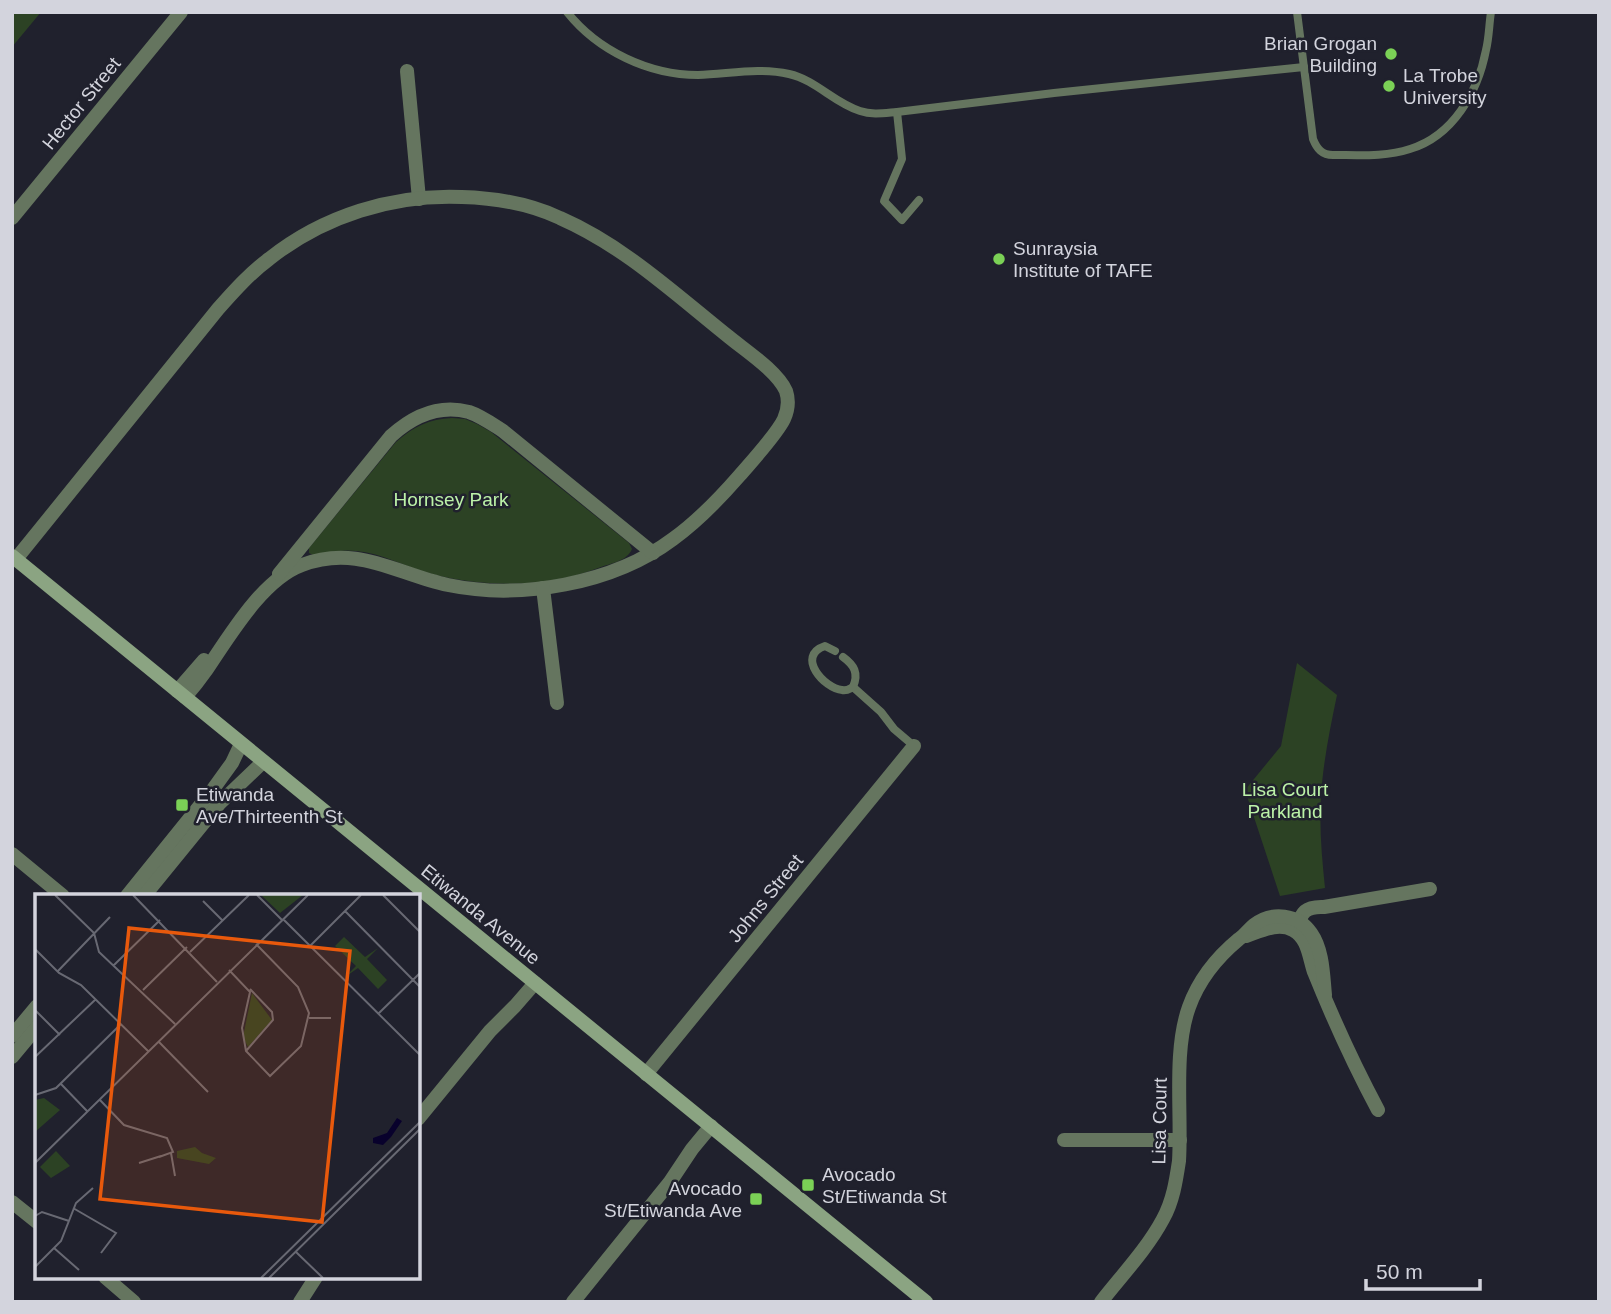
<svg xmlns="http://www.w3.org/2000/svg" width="1611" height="1314" font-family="Arial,sans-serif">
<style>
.green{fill:#2c4224}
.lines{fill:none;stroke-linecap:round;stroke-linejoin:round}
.lane{stroke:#65755f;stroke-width:8}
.street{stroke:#65755f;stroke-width:14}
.secondary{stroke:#8ba482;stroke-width:14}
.poi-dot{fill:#7bd156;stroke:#20212d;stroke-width:2.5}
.labels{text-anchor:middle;stroke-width:5;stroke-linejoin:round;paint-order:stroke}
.poi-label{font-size:19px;fill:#d3d4dd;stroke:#20212d;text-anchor:start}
.street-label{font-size:19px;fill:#d3d4dd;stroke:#20212d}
.park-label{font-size:19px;fill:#bcf2a8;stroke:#20212d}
.inset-road{fill:none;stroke:#686973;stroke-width:2}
.view{fill:#e8590c;fill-opacity:0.15;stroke:#e8590c;stroke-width:3.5}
.inset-edge{fill:none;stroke:#d3d4dd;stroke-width:3.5}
</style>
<rect width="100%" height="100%" fill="#20212d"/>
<!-- green -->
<g class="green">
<polygon points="12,12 41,12 12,47"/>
<path d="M 452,418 L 465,419 L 477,424 L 491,432 L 629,543 L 632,549 C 627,561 612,563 601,567 C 548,588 486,588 432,574 C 407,568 382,553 356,551 C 341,549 327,553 313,555 L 309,553 L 309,548 L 396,442 C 413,427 429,419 452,418 Z"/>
<path d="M 1297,663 L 1337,695 C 1330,729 1323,762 1321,797 C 1319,827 1322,858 1325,888 L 1280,896 L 1245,790 L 1281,746 Z"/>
</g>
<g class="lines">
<!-- lane -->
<g class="lane">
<path d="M 567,12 C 598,51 649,75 698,75 C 729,74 759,67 789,74 C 816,80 834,103 860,111 C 872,115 884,113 897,112 L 1054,93 L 1304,67"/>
<path d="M 1297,12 L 1313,139 C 1317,149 1322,155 1333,155 C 1358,155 1386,157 1410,149 C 1453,136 1478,92 1486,50 C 1489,38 1489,25 1491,12"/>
<polyline points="897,112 902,159 884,201 902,220 919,200"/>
<path d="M 835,651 L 825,646 C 795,656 825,689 842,690 C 847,691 849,689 853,687 L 881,712 L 894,729 L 914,746"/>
<path d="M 843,657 C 854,665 859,673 853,687"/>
</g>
<!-- street -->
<g class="street">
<polyline points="407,71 419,199"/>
<polyline points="12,218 181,12"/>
<path d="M 16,559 L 218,309 C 234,291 250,273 269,259 C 323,216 393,194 462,197 C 495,198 530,204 560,218 C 624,246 675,294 729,337 C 746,351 777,371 786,391 C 789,400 788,410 784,419 C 777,434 752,461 740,475 C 720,498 698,521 673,539 C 613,584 520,600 448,585 C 396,574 357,544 302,565 C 263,579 230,635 207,669 C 200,679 193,688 185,697"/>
<path d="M 279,574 L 391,436 C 412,417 439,404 469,412 C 481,416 492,424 503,431 L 653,553"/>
<polyline points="543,588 557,703"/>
<polyline points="177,691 204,660"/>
<polyline points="12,854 63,896"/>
<polyline points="127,896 211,792 232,763 241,744"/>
<polyline points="144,896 219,804 263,762"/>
<path d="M 1295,930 C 1302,913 1304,906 1324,907 L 1430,889"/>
<path d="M 1246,936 C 1261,931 1278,922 1293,930 C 1308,938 1309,957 1314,972 C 1333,1019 1354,1065 1378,1110"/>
<polyline points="12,1036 37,1006"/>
<polyline points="12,1057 37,1027"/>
<polyline points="646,1074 914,746"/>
<polyline points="418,1119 490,1031 515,1006 535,983"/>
<polyline points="1064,1140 1180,1140"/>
<polyline points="12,1202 37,1222"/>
<polyline points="105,1277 134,1302"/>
<polyline points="300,1302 316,1277"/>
<polyline points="573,1302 670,1182 692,1149 711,1126"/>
<path d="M 1101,1302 C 1122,1275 1147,1249 1163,1219 C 1173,1201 1176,1181 1179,1161 C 1182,1114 1173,1051 1189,1007 C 1199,979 1216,958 1239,939 C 1245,935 1249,929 1254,925 C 1272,911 1298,914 1311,933 C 1323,950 1323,975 1325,995"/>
</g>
<!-- secondary -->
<polyline class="secondary" points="12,556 926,1302"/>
</g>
<!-- markers -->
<g class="poi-dot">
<circle cx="1391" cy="54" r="7"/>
<circle cx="1389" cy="86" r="7"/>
<circle cx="999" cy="259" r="7"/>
<rect x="175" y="798" width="14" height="14" rx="3.5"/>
<rect x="801" y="1178" width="14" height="14" rx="3.5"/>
<rect x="749" y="1192" width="14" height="14" rx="3.5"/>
</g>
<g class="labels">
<!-- poi labels -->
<g class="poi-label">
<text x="1377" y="50" text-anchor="end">Brian Grogan<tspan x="1377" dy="22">Building</tspan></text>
<text x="1403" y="82">La Trobe<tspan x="1403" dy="22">University</tspan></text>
<text x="1013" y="255">Sunraysia<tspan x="1013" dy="22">Institute of TAFE</tspan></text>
<text x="196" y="801">Etiwanda<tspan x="196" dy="22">Ave/Thirteenth St</tspan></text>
<text x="822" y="1181">Avocado<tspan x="822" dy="22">St/Etiwanda St</tspan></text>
<text x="742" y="1195" text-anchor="end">Avocado<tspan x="742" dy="22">St/Etiwanda Ave</tspan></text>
</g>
<!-- street labels -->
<g class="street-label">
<text transform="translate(81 103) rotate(-51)" y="7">Hector Street</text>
<text transform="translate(765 898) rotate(-51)" y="7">Johns Street</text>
<text transform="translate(481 914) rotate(39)" y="7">Etiwanda Avenue</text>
<text transform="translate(1159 1121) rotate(-89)" y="7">Lisa Court</text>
</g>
<!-- park labels -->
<g class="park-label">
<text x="451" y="506">Hornsey Park</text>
<text x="1285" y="796">Lisa Court<tspan x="1285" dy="22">Parkland</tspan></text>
</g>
</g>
<!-- overview -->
<g transform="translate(35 894)">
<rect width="385" height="385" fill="#20212d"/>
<path d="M 226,1 L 268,1 L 245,19 ZM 309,43 L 330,63 L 343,54 L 332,65 L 352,86 L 343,95 L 323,74 L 310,83 L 321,72 L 300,52 ZM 217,99 L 237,126 L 213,153 L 208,143 ZM 9,204 L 25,216 L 0,238 L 0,206 ZM 160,253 L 167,259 L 181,264 L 174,270 L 142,264 L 142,257 ZM 21,257 L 35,272 L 16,284 L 5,273 Z" fill="#2c4224"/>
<path d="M 362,224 L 367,227 L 356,243 L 348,251 L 338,249 L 338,244 L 352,239 Z" fill="#08012c"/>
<path class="inset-road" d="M 20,1 L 59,39 L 64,58 L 140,130M 98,1 L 182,88M 222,1 L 247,26M 348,1 L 385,38M 168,7 L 188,27M 310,17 L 385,93M 248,25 L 385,161M 275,52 L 326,1M 0,55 L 24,79 L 46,91 L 113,157M 155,58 L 214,1M 78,72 L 125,26M 194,76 L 215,98 L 207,134 L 211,157 L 235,182 L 266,152 L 274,119 L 263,93 L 221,50M 22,78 L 75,23M 108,96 L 152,53M 0,116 L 25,141M 343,120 L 385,79M 274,124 L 296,124M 123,147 L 173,198M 211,157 L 238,126 L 237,118 L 215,95M 0,163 L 61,105M 26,190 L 52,217M 0,201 L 21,194 L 86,130M 64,205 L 89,231 L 132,244 L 138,258 L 124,263M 136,259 L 140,282M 0,269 L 273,1M 104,269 L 126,262M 38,314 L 81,339 L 66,359M 0,322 L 7,318 L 34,327M 19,354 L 44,376M 261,358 L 288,384M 0,373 L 26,347 L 41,309 L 58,294M 226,384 L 385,228M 234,384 L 385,235"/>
<path class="view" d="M 94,34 L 315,57 L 287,328 L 65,305 Z"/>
<rect width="385" height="385" class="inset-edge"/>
</g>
<!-- border -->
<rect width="1611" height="1314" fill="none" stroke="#d3d4dd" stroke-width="28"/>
<!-- scale -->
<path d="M1366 1279v10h114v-10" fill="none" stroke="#d3d4dd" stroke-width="3.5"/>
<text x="1376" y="1279" font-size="21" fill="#d3d4dd" stroke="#20212d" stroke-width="5" paint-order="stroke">50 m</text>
</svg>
